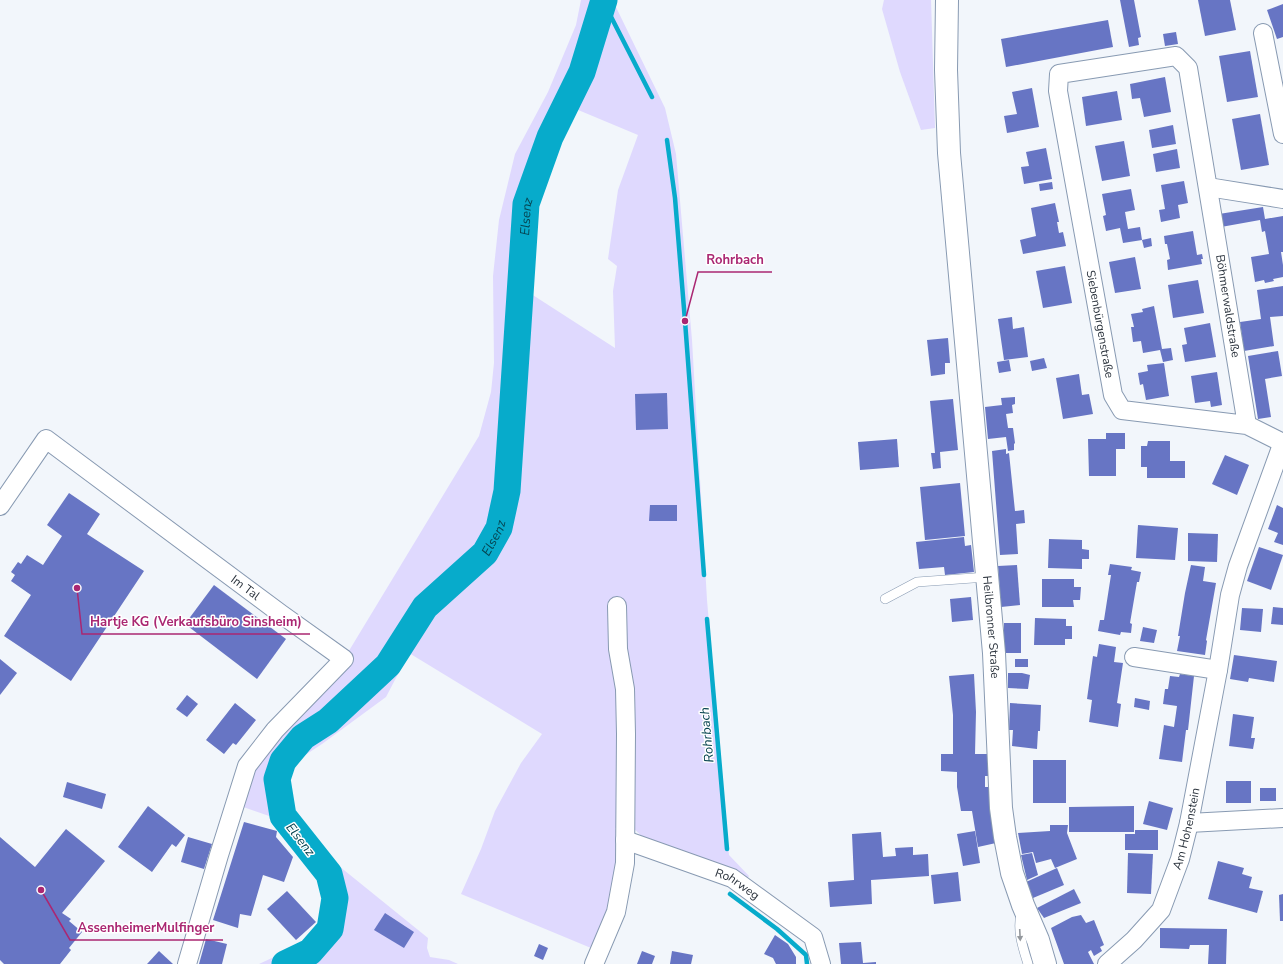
<svg xmlns="http://www.w3.org/2000/svg" width="1283" height="964" font-family="'Nunito Sans',sans-serif">
<style>
.green{fill:#dfd9fe;fill-rule:evenodd}
.lines{fill:none;stroke-linecap:round;stroke-linejoin:round}
.stream{stroke:#07abcb;stroke-width:4.5}
.river{stroke:#07abcb;stroke-width:27}
.building{fill:#6775c4}
.service-casing{stroke:#889ab2;stroke-width:10}
.minor-casing{stroke:#889ab2;stroke-width:20}
.primary-casing{stroke:#889ab2;stroke-width:24}
.service{stroke:#fff;stroke-width:9}
.minor{stroke:#fff;stroke-width:18}
.primary{stroke:#fff;stroke-width:22}
.oneway{fill:#94989d}
.labels{text-anchor:middle;stroke-width:3;stroke-linejoin:round;paint-order:stroke}
.street-label{font-size:12px;fill:#29313b;stroke:#fff}
.water-label{font-size:13px;font-style:italic;fill:#064350;stroke:#fff}
.leader{fill:none;stroke:#aa2772;stroke-width:1.5}
.callout-dot{fill:#aa2772;stroke:#fff;stroke-width:1.5}
.callout-label{font-size:13px;text-anchor:middle;font-weight:bold;fill:#aa2772;stroke:#fff;stroke-width:3;stroke-linejoin:round;paint-order:stroke}
</style>
<rect width="100%" height="100%" fill="#f2f6fb"/>
<!-- green -->
<g class="green">
<path d="M 581,0 L 614,0 L 614,3 L 665,108 L 676,154 L 692,340 L 707,600 L 729,855 L 749,876 L 745,882 L 652,846 L 630,825 L 615,828 L 622,844 L 609,909 L 591,948 L 461,894 L 481,849 L 495,811 L 521,763 L 542,734 L 409,653 L 386,697 L 322,744 L 281,771 L 282,800 L 334,862 L 428,938 L 427,948 L 430,957 L 449,960 L 458,964 L 259,964 L 306,942 L 326,927 L 328,913 L 328,892 L 284,828 L 272,817 L 235,804 L 247,766 L 344,659 L 479,436 L 491,392 L 494,363 L 493,276 L 499,220 L 515,154 L 548,92 L 576,25 ZM 571,107 L 638,135 L 618,190 L 608,259 L 617,266 L 613,291 L 615,348 L 525,290 L 533,214 Z"/>
<polygon points="884,0 931,0 935,128 921,130 900,72 882,9"/>
</g>
<g class="lines">
<!-- stream -->
<g class="stream">
<polyline points="604,3 652,97"/>
<polyline points="667,140 675,198 685,321 704,575"/>
<polyline points="707,619 727,849"/>
<polyline points="730,894 777,929 806,955 807,964"/>
</g>
<!-- river -->
<path class="river" id="s1" d="M 285,964 L 310,952 L 330,929 L 335,898 L 329,874 L 283,816 L 277,779 L 283,761 L 303,737 L 328,721 L 388,665 L 425,607 L 485,553 L 499,528 L 507,491 L 526,204 L 550,137 L 582,72 L 604,0"/>
</g>
<!-- building -->
<g class="building">
<polygon points="1120,0 1134,0 1141,37 1138,38 1139,45 1129,47"/>
<polygon points="1198,0 1230,0 1236,30 1205,36"/>
<polygon points="1283,4 1283,37 1277,39 1267,10"/>
<polygon points="1108,20 1113,47 1006,67 1001,39"/>
<polygon points="1176,32 1178,44 1165,46 1163,34"/>
<polygon points="1250,51 1258,97 1227,102 1219,56"/>
<polygon points="1165,77 1171,112 1144,117 1140,98 1132,99 1130,84"/>
<polygon points="1032,88 1039,127 1007,133 1004,116 1017,114 1012,92"/>
<polygon points="1117,91 1122,120 1086,126 1082,97"/>
<polygon points="1260,114 1269,165 1241,170 1232,119"/>
<polygon points="1173,125 1176,144 1152,148 1149,130"/>
<polygon points="1124,141 1130,176 1102,181 1095,146"/>
<polygon points="1046,148 1052,179 1024,184 1021,167 1029,166 1026,152"/>
<polygon points="1177,149 1180,168 1156,172 1153,154"/>
<polygon points="1184,181 1188,203 1178,205 1180,218 1161,222 1159,210 1165,209 1161,185"/>
<polygon points="1052,182 1053,189 1040,191 1039,184"/>
<polygon points="1131,189 1135,210 1125,212 1128,229 1140,227 1142,240 1123,243 1120,228 1106,231 1103,216 1106,215 1102,194"/>
<polygon points="1055,203 1059,222 1057,222 1059,233 1063,232 1066,246 1023,254 1020,240 1036,236 1031,208"/>
<polygon points="1263,207 1265,219 1283,216 1283,252 1281,252 1283,265 1283,277 1273,279 1274,281 1265,283 1264,280 1255,282 1251,257 1269,254 1265,231 1262,232 1260,220 1221,227 1219,214"/>
<polygon points="1193,231 1197,255 1202,254 1203,259 1201,259 1202,264 1168,270 1167,260 1170,259 1167,244 1165,244 1164,236"/>
<polygon points="1151,238 1152,246 1144,248 1142,240"/>
<polygon points="1135,257 1141,289 1115,293 1109,262"/>
<polygon points="1065,266 1072,303 1043,308 1036,271"/>
<polygon points="1198,280 1204,313 1173,318 1168,285"/>
<polygon points="1283,286 1283,316 1270,317 1274,346 1244,351 1240,322 1261,319 1257,290"/>
<polygon points="1154,306 1162,349 1171,348 1173,360 1163,362 1160,350 1143,353 1141,341 1133,342 1131,327 1134,327 1131,314 1143,312 1142,309"/>
<polygon points="1012,317 1013,329 1024,327 1028,357 1004,360 998,319"/>
<polygon points="1210,323 1216,357 1185,362 1182,345 1187,344 1184,328"/>
<polygon points="948,338 950,363 945,363 945,374 931,376 927,340"/>
<polygon points="1278,351 1282,376 1265,379 1271,417 1258,419 1248,356"/>
<polygon points="1044,358 1047,368 1032,371 1030,361"/>
<polygon points="1009,360 1011,371 999,373 997,362"/>
<polygon points="1164,363 1169,396 1146,400 1143,384 1140,385 1138,373 1148,371 1147,365"/>
<polygon points="1217,372 1222,405 1211,407 1210,401 1195,403 1191,376"/>
<polygon points="1079,374 1082,395 1089,394 1093,414 1063,419 1056,378"/>
<polygon points="667,393 668,429 636,430 635,394"/>
<polygon points="1015,397 1015,404 1012,405 1013,413 1006,414 1008,428 1013,428 1015,443 1014,444 1014,450 1008,451 1006,437 988,439 985,407 1002,405 1001,398"/>
<polygon points="953,399 958,450 940,452 941,468 933,469 931,453 935,453 930,401"/>
<polygon points="1106,433 1125,433 1125,449 1116,449 1116,476 1089,476 1088,439 1106,439"/>
<polygon points="897,439 899,467 860,470 858,442"/>
<polygon points="1148,441 1170,441 1170,461 1185,461 1185,478 1147,478 1147,467 1141,467 1141,446 1147,446"/>
<polygon points="1006,449 1006,454 1009,453 1015,511 1024,510 1025,523 1016,524 1018,554 1000,555 992,451"/>
<polygon points="1225,455 1249,465 1237,495 1212,484"/>
<polygon points="960,483 965,536 925,540 920,487"/>
<polygon points="69,493 100,514 87,534 144,571 71,681 4,636 31,595 11,581 15,575 11,572 18,562 21,564 27,555 43,565 62,536 47,525"/>
<polygon points="650,505 677,505 677,521 649,521"/>
<polygon points="1277,505 1283,508 1283,545 1274,542 1278,533 1268,529"/>
<polygon points="1138,525 1178,528 1175,560 1136,558"/>
<polygon points="1188,533 1218,534 1217,562 1188,561"/>
<polygon points="964,537 965,546 971,545 974,572 945,575 944,567 919,569 916,542"/>
<polygon points="1049,539 1082,540 1082,549 1089,550 1089,559 1082,559 1082,569 1048,568"/>
<polygon points="1259,547 1283,555 1271,590 1247,581"/>
<polygon points="1110,564 1132,567 1131,570 1141,572 1139,582 1137,582 1130,623 1132,624 1131,633 1121,632 1120,635 1098,631 1100,620 1104,620 1111,575 1108,575"/>
<polygon points="1017,565 1020,605 1001,607 998,566"/>
<polygon points="1191,565 1205,567 1203,581 1216,583 1206,640 1207,641 1205,655 1177,651 1180,636 1178,636 1185,593"/>
<polygon points="1042,579 1074,579 1074,587 1081,587 1080,600 1073,600 1074,607 1042,607"/>
<polygon points="214,585 286,639 257,679 185,624"/>
<polygon points="971,597 973,620 952,622 950,599"/>
<polygon points="1273,607 1283,608 1283,625 1271,624"/>
<polygon points="1242,608 1263,609 1261,632 1240,630"/>
<polygon points="1035,618 1066,619 1066,626 1072,626 1072,639 1065,639 1065,645 1034,645"/>
<rect x="1004" y="623" width="17" height="30"/>
<polygon points="1143,627 1157,630 1154,643 1140,641"/>
<polygon points="1099,644 1116,647 1114,662 1123,663 1117,703 1121,704 1118,727 1089,722 1092,700 1087,699 1093,656 1097,657"/>
<polygon points="1234,655 1277,661 1274,682 1249,678 1248,682 1230,679"/>
<polygon points="0,659 17,673 0,695"/>
<rect x="1015" y="659" width="13" height="8"/>
<polygon points="1008,673 1022,673 1030,675 1028,689 1008,688"/>
<polygon points="974,674 976,712 975,754 992,754 992,776 985,776 985,787 990,787 996,843 978,847 972,811 961,811 957,787 957,772 941,771 941,754 953,754 953,715 949,676"/>
<polygon points="1180,674 1194,676 1188,730 1186,730 1182,762 1159,759 1164,725 1174,727 1177,706 1163,704 1165,689 1168,689 1170,676 1179,677"/>
<polygon points="187,695 198,704 187,717 176,709"/>
<polygon points="1135,698 1150,701 1149,710 1134,707"/>
<polygon points="235,703 256,720 236,745 233,743 224,754 206,740"/>
<polygon points="1010,703 1041,705 1040,731 1038,731 1037,749 1012,746 1013,730 1009,730"/>
<polygon points="1233,714 1254,717 1251,738 1255,738 1253,749 1229,746"/>
<rect x="1033" y="760" width="33" height="43"/>
<rect x="1226" y="781" width="25" height="22"/>
<polygon points="67,782 106,794 102,809 63,797"/>
<rect x="1260" y="788" width="16" height="13"/>
<polygon points="1149,801 1173,808 1167,830 1143,824"/>
<polygon points="148,806 185,835 176,847 172,844 152,872 118,847"/>
<polygon points="1134,806 1134,832 1069,832 1069,807"/>
<polygon points="244,822 277,831 276,837 293,857 284,882 263,875 251,916 240,914 238,928 213,920"/>
<polygon points="1050,825 1068,825 1067,833 1077,859 1055,868 1051,859 1036,863 1033,852 1022,854 1018,833 1050,831"/>
<polygon points="66,829 105,861 62,913 71,919 69,921 82,932 69,948 71,950 60,964 4,964 0,960 0,837 35,867"/>
<polygon points="1135,830 1158,830 1158,850 1125,850 1125,834 1135,834"/>
<polygon points="975,831 980,863 963,866 957,834"/>
<polygon points="881,832 883,857 896,856 895,848 913,847 913,855 928,854 929,876 871,880 872,904 830,907 828,882 854,880 852,834"/>
<polygon points="188,837 212,844 204,869 181,862"/>
<polygon points="1032,853 1038,875 1027,880 1021,855"/>
<polygon points="1128,853 1153,854 1151,894 1127,893"/>
<polygon points="1218,861 1244,868 1242,874 1252,877 1249,888 1263,891 1257,913 1208,899"/>
<polygon points="1057,868 1064,885 1033,898 1026,882"/>
<polygon points="958,872 961,901 934,904 931,875"/>
<polygon points="1074,889 1081,903 1044,918 1037,908"/>
<polygon points="287,891 316,922 296,940 267,909"/>
<polygon points="1283,894 1283,921 1280,921 1279,895"/>
<polygon points="385,913 414,932 404,948 374,930"/>
<polygon points="1081,915 1086,923 1094,920 1104,945 1100,947 1102,951 1094,956 1091,950 1088,952 1094,964 1064,964 1051,928 1072,917"/>
<polygon points="1160,928 1227,929 1226,964 1208,964 1209,945 1190,945 1189,949 1160,948"/>
<polygon points="775,935 788,944 796,957 796,964 776,964 773,958 764,954"/>
<polygon points="206,939 227,944 222,964 199,964"/>
<polygon points="861,942 863,963 876,962 876,964 841,964 839,943"/>
<polygon points="539,944 548,948 543,960 534,956"/>
<polygon points="159,951 173,964 147,964"/>
<polygon points="642,951 655,956 652,964 637,964"/>
<polygon points="672,951 693,955 691,964 670,964"/>
</g>
<g class="lines">
<defs>
<g id="service">
<polyline points="885,599 917,582 987,577"/>
<path d="M 1021,914 C 1017,931 1023,948 1028,964"/>
</g>
<g id="minor">
<polyline points="1263,33 1283,134"/>
<polyline points="1208,187 1283,199"/>
<path id="s2" d="M 1247,425 L 1188,68 L 1176,56 L 1059,74 L 1058,91 L 1113,395 L 1122,410 L 1247,425 L 1283,443"/>
<path id="s3" d="M 0,506 L 46,439 L 281,614 L 344,659 L 275,730 L 247,766 L 219,855 L 187,964"/>
<polyline points="1134,657 1218,670"/>
<polyline points="1189,823 1283,818"/>
<path id="s4" d="M 625,840 L 732,878 L 813,937 L 821,964"/>
<polyline points="594,964 616,912 625,863 626,734 625,689 618,649 617,606"/>
<path id="s5" d="M 1107,964 L 1134,940 L 1161,910 L 1180,859 L 1189,823 L 1218,670 L 1230,595 L 1238,566 L 1283,442"/>
</g>
<g id="primary">
<path id="s6" d="M 947,0 L 946,70 L 949,153 L 994,653 L 1001,808 L 1005,837 L 1012,873 L 1023,905 L 1038,940 L 1045,964"/>
</g>
</defs>
<!-- service casing -->
<use href="#service" class="service-casing"/>
<!-- minor casing -->
<use href="#minor" class="minor-casing"/>
<!-- primary casing -->
<use href="#primary" class="primary-casing"/>
<!-- service -->
<use href="#service" class="service"/>
<!-- minor -->
<use href="#minor" class="minor"/>
<!-- primary -->
<use href="#primary" class="primary"/>
</g>
<!-- one-way arrows -->
<defs><path id="oneway-solid" d="M-6-.8H1V-3.2L6.5 0L1 3.2V.8H-6Z"/></defs>
<use class="oneway" href="#oneway-solid" transform="translate(1020 935) rotate(87)"/>
<g class="labels">
<!-- street labels -->
<g class="street-label">
<text transform="translate(1228 306) rotate(81)" y="4">Böhmerwaldstraße</text>
<text dy="4" stroke="none"><textPath href="#s2" startOffset="751">Siebenbürgenstraße</textPath></text>
<text dy="4" stroke="none"><textPath href="#s3" startOffset="330">Im Tal</textPath></text>
<text dy="4" stroke="none"><textPath href="#s6" startOffset="629">Heilbronner Straße</textPath></text>
<text dy="4" stroke="none"><textPath href="#s5" startOffset="162">Am Hohenstein</textPath></text>
<text dy="4" stroke="none"><textPath href="#s4" startOffset="121">Rohrweg</textPath></text>
</g>
<!-- water labels -->
<g class="water-label">
<text dy="5" stroke="none"><textPath href="#s1" startOffset="879">Elsenz</textPath></text>
<text dy="5" stroke="none"><textPath href="#s1" startOffset="555">Elsenz</textPath></text>
<text transform="translate(706 735) rotate(-95)" y="5">Rohrbach</text>
<text transform="translate(301 839) rotate(52)" y="5">Elsenz</text>
</g>
</g>
<!-- callouts -->
<path class="leader" d="M685 321L698 272H772M77 588L82 634H310M41 890L70 940H223"/>
<g class="callout-dot">
<circle cx="685" cy="321" r="4"/>
<circle cx="77" cy="588" r="4"/>
<circle cx="41" cy="890" r="4"/>
</g>
<g class="callout-label">
<text x="735" y="264">Rohrbach</text>
<text x="196" y="626">Hartje KG (Verkaufsbüro Sinsheim)</text>
<text x="146" y="932">AssenheimerMulfinger</text>
</g>
</svg>
